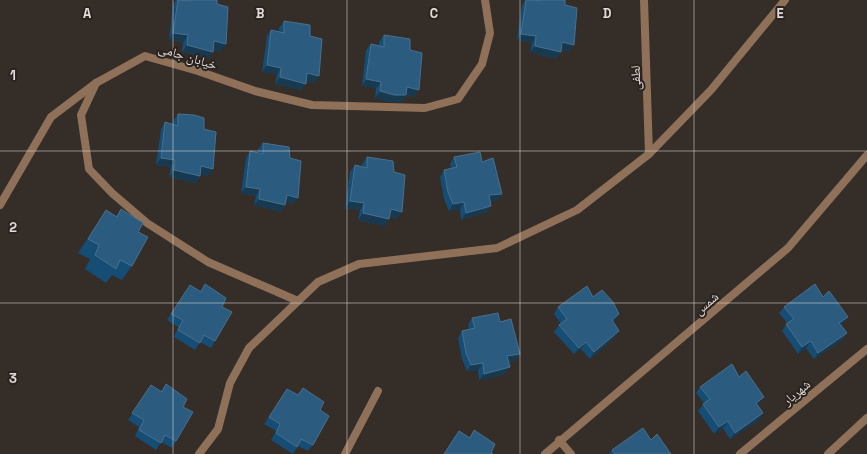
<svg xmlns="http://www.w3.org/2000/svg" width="867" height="454" font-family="'Space Grotesk','Noto Naskh Arabic',sans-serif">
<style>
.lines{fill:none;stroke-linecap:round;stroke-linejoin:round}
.service{stroke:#8f7058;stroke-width:8}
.minor{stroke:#8f7058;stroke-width:8}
.wall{fill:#154d75}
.shaded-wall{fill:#183a51}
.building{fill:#2b5c7f;stroke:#48708d}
.grid{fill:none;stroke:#e1dcd9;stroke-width:1;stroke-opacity:0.55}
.labels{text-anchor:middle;stroke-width:4;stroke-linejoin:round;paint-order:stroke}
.street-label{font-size:13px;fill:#e1dcd9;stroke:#2a231f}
.grid-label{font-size:13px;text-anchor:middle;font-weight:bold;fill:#e1dcd9;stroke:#2a231f;stroke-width:4;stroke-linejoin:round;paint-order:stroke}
</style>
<rect width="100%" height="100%" fill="#342d28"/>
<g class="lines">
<!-- service -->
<polyline class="service" points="0,205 51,117 96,83"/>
<!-- minor -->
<g class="minor">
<polyline points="644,0 649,154"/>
<polyline points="298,301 208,262 147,223 112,193 89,169 81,115 96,83 145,56 198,71 255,91 312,105 425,108 458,99 482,64 490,33 485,0"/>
<polyline points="559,440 571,454"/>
<polyline points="199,454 218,429 230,383 249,348 318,282 359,264 497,248 577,210 649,154 711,90 785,0"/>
<polyline points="345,454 378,391"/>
<polyline points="545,454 788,248 867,155"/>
<polyline points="740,454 867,349"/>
<polyline points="828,454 867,418"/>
</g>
</g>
<!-- wall -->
<g class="wall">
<polygon points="176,0 217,0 221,51 213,49 213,52 208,58 182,52 183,42 169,40 173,4"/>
<polygon points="525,0 565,0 569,52 561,49 561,52 556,59 530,52 532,43 517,40 522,5"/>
<polygon points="284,21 310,36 314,83 306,81 301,90 275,84 277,74 262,72 267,36 271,30 279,32 279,28"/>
<polygon points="384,35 410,50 414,97 406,95 402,102 390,102 375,98 376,88 362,86 366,50 371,44 379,45 379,42"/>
<polygon points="178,114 204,129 208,176 201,174 196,183 169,177 171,167 156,165 161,129 165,122 173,124 173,121"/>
<polygon points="263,143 290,158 293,204 286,202 281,212 254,205 256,196 241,193 246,158 250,151 258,153 258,149"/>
<polygon points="367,157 394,172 397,219 390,217 389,219 384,226 358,220 360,210 345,208 350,172 355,165 362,167 362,164"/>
<polygon points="454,157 482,162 502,194 497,200 490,201 487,212 461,220 460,209 449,211 444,199 440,177 444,170 451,169 450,164"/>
<polygon points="121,209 138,232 132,266 122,280 112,275 106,283 85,269 90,259 78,253 106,210 116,216"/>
<polygon points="205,284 222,307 215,341 211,348 200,342 195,350 174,337 178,327 167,320 185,292 200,291"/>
<polygon points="593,297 615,321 613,322 614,338 590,359 581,349 574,354 554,332 559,325 561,324 554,314 558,307"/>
<polygon points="823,297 843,324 841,325 847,333 842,340 814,359 806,348 798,354 782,331 787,323 779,313 784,307"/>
<polygon points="472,318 500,322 520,354 515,361 508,362 505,374 479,380 478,370 467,371 462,359 458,338 462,331 469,329 468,325"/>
<polygon points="739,377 759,404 758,405 759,420 730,439 723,428 714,434 698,411 704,403 696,393 700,387"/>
<polygon points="166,384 183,407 176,441 172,448 161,442 156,450 135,436 139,427 128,420 146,392 161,391"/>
<polygon points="303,388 320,410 313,445 308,451 298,446 293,454 271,440 276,431 264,424 287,389 298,395"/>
<polygon points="651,440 671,454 609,454 612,450"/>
</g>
<!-- shaded-wall -->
<g class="shaded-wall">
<polygon points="173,33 188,35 183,42 169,40"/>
<polygon points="521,34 536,36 532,43 517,40"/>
<polygon points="214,41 226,44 221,51 210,48"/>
<polygon points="562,42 574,45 569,52 558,48"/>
<polygon points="187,45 213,52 208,58 182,52"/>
<polygon points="535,46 561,52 556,59 530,52"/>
<polygon points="267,65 281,68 277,74 262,72"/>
<polygon points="307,73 319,76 314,83 303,80"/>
<polygon points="280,77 306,84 301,90 275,84"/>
<polygon points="366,79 381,82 376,88 362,86"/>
<polygon points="407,87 419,90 414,97 403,94"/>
<polygon points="380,91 406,95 402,102 390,102 375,98"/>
<polygon points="161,158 175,160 171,167 156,165"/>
<polygon points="201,166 213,169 208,176 197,173"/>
<polygon points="174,170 200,176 196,183 169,177"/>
<polygon points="246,187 260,189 256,196 241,193"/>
<polygon points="502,194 497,200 484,202 489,195"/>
<polygon points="287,195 298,198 293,204 282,201"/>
<polygon points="259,199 285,205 281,212 254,205"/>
<polygon points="350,201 364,203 360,210 345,208"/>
<polygon points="464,202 460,209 449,211 453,204"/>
<polygon points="491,206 487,212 461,220 466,213"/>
<polygon points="391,209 402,212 397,219 386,216"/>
<polygon points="363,213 389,219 384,226 358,220"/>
<polygon points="619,314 615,321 607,327 612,320"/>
<polygon points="848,317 843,324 835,329 839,323"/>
<polygon points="619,331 614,338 590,359 594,352"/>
<polygon points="847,333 842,340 814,359 818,353"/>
<polygon points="811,341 806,348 798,354 802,347"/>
<polygon points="586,342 581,349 574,354 579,348"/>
<polygon points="520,354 515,361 502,363 507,356"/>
<polygon points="483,363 478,370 467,371 471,365"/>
<polygon points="510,367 505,374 479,380 484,374"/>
<polygon points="764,397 759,404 751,409 756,403"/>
<polygon points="763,413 759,420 730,439 735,433"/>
<polygon points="728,421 723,428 714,434 719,427"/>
</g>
<!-- building -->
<g class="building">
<polygon points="178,0 191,1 191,0 217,0 217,4 228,7 226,44 214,41 213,52 187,45 188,35 173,33"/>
<polygon points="526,0 533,0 539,1 539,0 565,0 565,5 577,8 574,45 562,42 561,52 535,46 536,36 521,34"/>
<polygon points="284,21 310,25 310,36 322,39 319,76 307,73 306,84 280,77 281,68 267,65 271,30 284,33"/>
<polygon points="384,35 410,39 410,50 422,53 419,90 407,87 406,95 394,95 380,91 381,82 366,79 371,44 384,47"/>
<polygon points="178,114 194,115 204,118 204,129 216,132 213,169 201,166 200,176 174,170 175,160 161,158 165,122 178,126"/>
<polygon points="263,143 289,147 290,158 301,161 298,198 287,195 285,205 259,199 260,189 246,187 250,151 263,154"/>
<polygon points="480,152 482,162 493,158 502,194 489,195 491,206 466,213 464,202 453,204 448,192 444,170 457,167 454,157"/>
<polygon points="367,157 393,161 394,172 405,175 402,212 391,209 389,219 363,213 364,203 350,201 355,165 367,168"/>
<polygon points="121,209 143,223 138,232 148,237 132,266 120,260 116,269 95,255 99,245 88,239 106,210 117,217"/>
<polygon points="205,284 226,298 222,307 232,312 215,341 204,335 200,343 178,330 183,320 171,314 190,285 201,292"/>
<polygon points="815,284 823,297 829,291 848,317 839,323 847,333 818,353 811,341 802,347 786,324 794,319 784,307"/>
<polygon points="587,286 593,297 602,290 613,302 619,314 612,320 619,331 594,352 586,342 579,348 559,325 567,319 558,307"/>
<polygon points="498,313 500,322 511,319 520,354 507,356 510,367 484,374 483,363 471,365 466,353 462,331 475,328 472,318"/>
<polygon points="732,364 739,377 746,371 764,397 756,403 763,413 735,433 728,421 719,427 703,404 710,399 700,387"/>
<polygon points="166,384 187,399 183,407 193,412 176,441 165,435 161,443 139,430 144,420 132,413 151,385 162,392"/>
<polygon points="303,388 324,402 320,410 329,416 313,445 301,439 297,447 276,433 280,424 269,417 287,389 298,395"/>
<polygon points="643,428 651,440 657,434 671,454 615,454 612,450"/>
<polygon points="474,430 495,444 491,453 493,454 444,454 459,431 470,438"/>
</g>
<!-- grid -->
<path class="grid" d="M 173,0 L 173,454M 347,0 L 347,454M 520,0 L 520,454M 694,0 L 694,454M 0,151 L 867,151M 0,303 L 867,303"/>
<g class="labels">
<!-- street labels -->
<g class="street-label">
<text transform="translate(188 56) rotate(17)" y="5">خیابان جامی</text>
<text transform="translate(635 78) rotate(-91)" y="5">لطفی</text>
<text transform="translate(706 303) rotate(-41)" y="5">شمس</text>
<text transform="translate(796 392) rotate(-40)" y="5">شهریار</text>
</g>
</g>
<g class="grid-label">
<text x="87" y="18">A</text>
<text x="260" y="18">B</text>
<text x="434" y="18">C</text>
<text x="607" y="18">D</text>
<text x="780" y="18">E</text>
<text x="13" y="80">1</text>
<text x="13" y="232">2</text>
<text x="13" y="383">3</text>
</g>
</svg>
